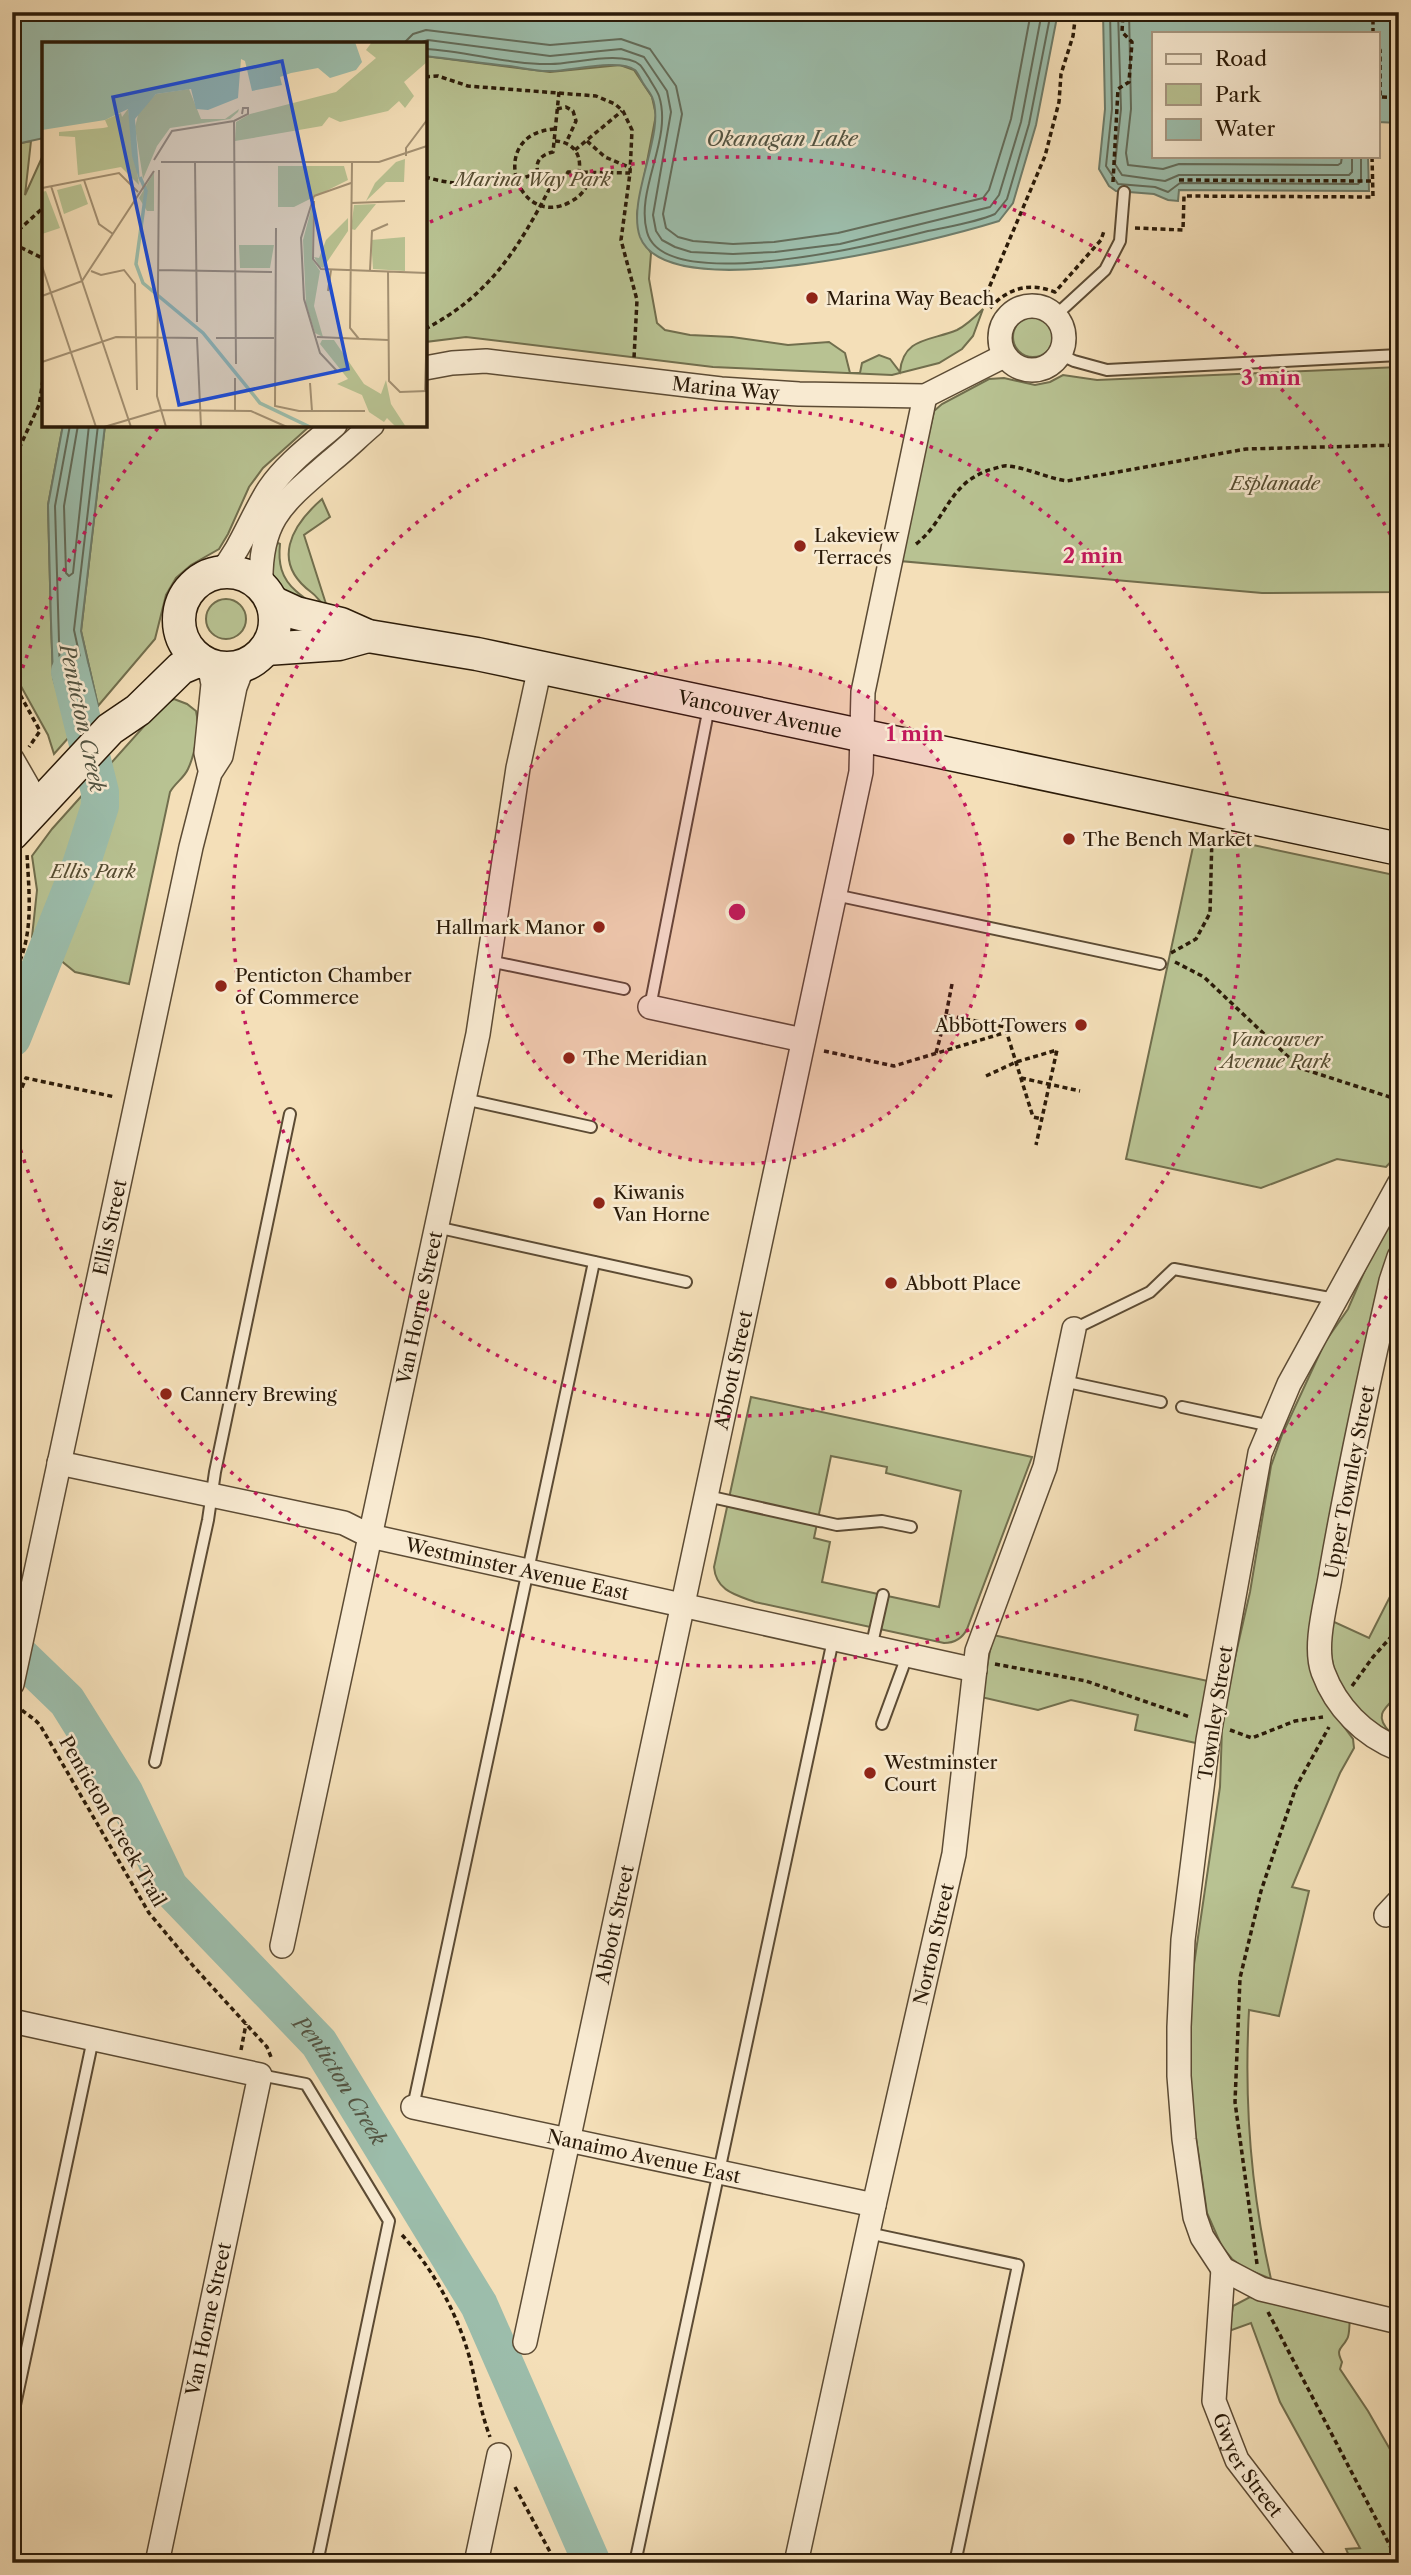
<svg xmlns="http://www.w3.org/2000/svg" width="1411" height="2575" font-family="'Libre Caslon Text',serif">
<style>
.green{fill:#b8c292;stroke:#716e4d;stroke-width:2;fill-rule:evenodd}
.water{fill:#9cbdab;stroke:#6e7c6a;stroke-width:2}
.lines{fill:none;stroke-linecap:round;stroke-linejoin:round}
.shore{stroke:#636c5a;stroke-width:2}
.river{stroke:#9cbdab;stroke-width:38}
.lane-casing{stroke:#5c4b34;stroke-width:14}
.street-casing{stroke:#5c4b34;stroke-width:26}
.secondary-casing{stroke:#2a1a08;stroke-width:35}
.path{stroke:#2a1a08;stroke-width:3.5;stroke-dasharray:5 3.5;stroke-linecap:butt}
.lane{stroke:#f8ead1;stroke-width:10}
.street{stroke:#f8ead1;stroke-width:23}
.secondary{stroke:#f8ead1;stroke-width:32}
.ring{fill:none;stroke:#c2185b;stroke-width:3.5;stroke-dasharray:3.5 7}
.poi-dot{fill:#8f2418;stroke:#f8ead1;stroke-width:2.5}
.labels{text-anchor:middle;stroke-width:5;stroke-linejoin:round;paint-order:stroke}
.park-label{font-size:19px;font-style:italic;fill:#554c31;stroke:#f8ead1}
.poi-label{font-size:19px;fill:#2a1a08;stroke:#f8ead1;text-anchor:start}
.street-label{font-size:19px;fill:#2a1a08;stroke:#f8ead1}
.water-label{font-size:21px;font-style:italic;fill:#525341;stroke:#f8ead1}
.inset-river{fill:none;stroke:#9cbdab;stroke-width:3.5}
.inset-road{fill:none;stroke:#a39072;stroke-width:2}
.view{fill:#1d4ed8;fill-opacity:0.15;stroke:#1d4ed8;stroke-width:3.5}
.inset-edge{fill:none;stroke:#2a1a08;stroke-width:3.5}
.centre{fill:#c2185b;stroke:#f8ead1;stroke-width:3.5}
.ring-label{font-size:21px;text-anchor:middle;font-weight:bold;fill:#c2185b;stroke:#f8ead1;stroke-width:5;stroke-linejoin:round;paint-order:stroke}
</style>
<rect width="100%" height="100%" fill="#f4dfb8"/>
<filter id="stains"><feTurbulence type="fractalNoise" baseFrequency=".00286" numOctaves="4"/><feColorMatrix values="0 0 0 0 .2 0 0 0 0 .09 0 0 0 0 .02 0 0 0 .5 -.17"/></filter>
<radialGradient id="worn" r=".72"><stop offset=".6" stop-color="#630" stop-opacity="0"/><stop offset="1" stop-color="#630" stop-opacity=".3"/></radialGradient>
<!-- green -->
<g class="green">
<path d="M 425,56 L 550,72 L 620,65 L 634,70 L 652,97 L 656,115 L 637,214 L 641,237 L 651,253 L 649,279 L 657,323 L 665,330 L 690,335 L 732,337 L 788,345 L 829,342 L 845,353 L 850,373 L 860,373 L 862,363 L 879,355 L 890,359 L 900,372 C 903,337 931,341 957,330 C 967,325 975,317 983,309 L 973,336 L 962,349 L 939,363 L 892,375 L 713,367 L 466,337 L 425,342 Z"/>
<polygon points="31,141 25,195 44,153 44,425 63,425 48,505 51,622 53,677 70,736 54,754 48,735 12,670 12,145"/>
<circle cx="1033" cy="337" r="20"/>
<polygon points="1399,367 1399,592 1262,593 900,561 934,411 942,404 989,379 1004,378 1035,385 1050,382 1063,375 1097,380"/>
<polygon points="105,425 311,425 263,468 249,487 228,534 219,549 191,565 176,578 166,595 155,639 98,706 81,631"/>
<path d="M 322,499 L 330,517 L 304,535 L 327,607 C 320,603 318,597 311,592 C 271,562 291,526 322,499 Z"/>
<path d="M 273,541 L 280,544 C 278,563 281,578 296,591 C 302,597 309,599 313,607 C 272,584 270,590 273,541 Z"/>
<circle cx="226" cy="619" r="20"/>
<path d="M 174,699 L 187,704 L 196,711 C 200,727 195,754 188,769 C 184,778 175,783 170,792 L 129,984 L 75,972 L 32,937 L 37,890 L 32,856 L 52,829 L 163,705 Z"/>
<polygon points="1196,833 1399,876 1399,1153 1386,1167 1337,1159 1261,1188 1126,1159"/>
<path d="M 1399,1192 L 1399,1231 L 1377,1305 L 1314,1638 L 1342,1724 L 1353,1739 L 1354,1748 L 1340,1773 L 1292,1887 L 1309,1891 L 1279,2016 L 1249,2010 C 1244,2100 1251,2192 1271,2279 L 1244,2268 L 1232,2259 L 1222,2247 L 1207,2213 L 1191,2103 L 1191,1985 L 1220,1787 L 1222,1729 L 1227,1693 L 1250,1592 L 1271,1466 L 1282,1435 L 1325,1342 L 1348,1309 Z"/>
<path d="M 751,1397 L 1032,1457 L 967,1629 C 962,1639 955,1643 944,1643 L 755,1602 C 736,1595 716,1591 714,1567 ZM 831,1456 L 887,1467 L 886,1473 L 961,1491 L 939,1607 L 822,1582 L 830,1542 L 814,1538 Z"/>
<path d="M 1399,1579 L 1399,1694 C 1385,1708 1373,1715 1390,1732 C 1339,1705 1328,1675 1330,1620 L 1369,1638 Z"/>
<polygon points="993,1635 1208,1681 1196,1743 1135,1730 1138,1715 1071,1700 1038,1710 981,1697"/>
<path d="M 1250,2297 L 1350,2319 C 1349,2324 1350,2335 1347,2339 C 1342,2349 1335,2348 1342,2362 L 1340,2369 L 1368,2411 L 1399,2465 L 1399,2563 L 1352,2563 L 1346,2549 L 1360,2548 L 1280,2402 L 1251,2323 L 1229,2331 L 1233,2306 Z"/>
</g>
<!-- water -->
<g class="water">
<path d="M 12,12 L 1058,12 L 1036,125 L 1013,203 L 999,221 C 941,239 669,311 640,237 C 626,198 667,132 652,97 C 650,92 646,88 643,83 C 641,80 638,73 635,70 C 619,58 571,71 551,71 C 538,72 523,68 509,66 C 481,63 453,59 425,56 L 425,44 L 44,44 L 44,138 L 12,145 Z"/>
<polygon points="1103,12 1399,12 1399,123 1378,122 1378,33 1154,33 1154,156 1368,156 1369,191 1179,190 1178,201 1168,200 1154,194 1116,191 1109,186 1099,169 1105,109"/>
<polygon points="63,425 105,425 81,631 98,706 70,736 53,677 51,622 48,505"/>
</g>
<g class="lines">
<!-- shore -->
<g class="shore">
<polyline points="1110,12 1112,109 1106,166 1118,184 1155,187 1168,192 1180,183 1358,184 1361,181 1361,156"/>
<polyline points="1118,12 1121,109 1115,164 1122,175 1165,181 1179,175 1349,175 1352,172 1352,156"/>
<polyline points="1129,12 1131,109 1126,153 1128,165 1163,169 1179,164 1338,165 1341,163 1342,156"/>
<polyline points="403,44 413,34 426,30 550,45 621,39 650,49 676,86 682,114 663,214 666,228 678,237 693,241 733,244 774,242 838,233 983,198 989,190 1011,119 1031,12"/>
<polyline points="417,44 428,40 550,56 621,49 644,57 667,91 671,112 653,215 656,231 662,240 675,247 691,252 733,254 775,252 840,244 990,207 999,195 1021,122 1042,12"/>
<path d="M 425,49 C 467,51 510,65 551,64 C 573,64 623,50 640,65 C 643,68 646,74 649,78 C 652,84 657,90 659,96 C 673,139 635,189 647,232 C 664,297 882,243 928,231 C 951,226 974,223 995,214 L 1007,199 L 1029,124 L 1051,12"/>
<polyline points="70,425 55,506 60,675 72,716 75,718 90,703 74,630 98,425"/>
<polyline points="78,425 64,506 66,573 69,576 73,573 89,425"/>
</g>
<!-- river -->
<g class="river">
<polyline points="12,1038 81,865 100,806 100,792 70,672"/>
<path id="s1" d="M 12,1648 L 67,1701 L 124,1792 L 169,1887 L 319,2043 L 479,2305 L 592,2563"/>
</g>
<defs>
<g id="lane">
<polyline points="1055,316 1105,270 1120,241 1124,192"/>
<polyline points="1059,354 1074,361 1107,370 1399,355"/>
<polyline points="835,895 1160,964"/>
<polyline points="489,961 624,989"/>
<polyline points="650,1007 709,707"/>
<polyline points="464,1099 591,1127"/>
<polyline points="436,1227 686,1282"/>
<polyline points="1074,1329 1150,1292 1174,1269 1335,1299"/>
<polyline points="1063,1381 1161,1402"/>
<polyline points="1182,1407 1271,1426"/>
<polyline points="707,1496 837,1525 882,1521 911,1527"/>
<polyline points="871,1648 883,1595"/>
<polyline points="882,1724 907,1656"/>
<polyline points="155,1762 208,1520 215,1472 290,1114"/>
<polyline points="260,2075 306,2084 389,2221 317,2563"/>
<polyline points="413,2107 594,1262"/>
<polyline points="868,2233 1018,2265 955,2563"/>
<polyline points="12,2419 93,2039"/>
<polyline points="635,2563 833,1640"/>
</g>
<g id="street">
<circle cx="1032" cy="338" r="32"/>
<path id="s2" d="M 425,368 L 452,363 L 486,361 L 721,389 L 799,394 L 925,396 L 1004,356"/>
<path d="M 220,573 C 242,547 251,517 269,489 C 286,464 312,445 335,425"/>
<path d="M 261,586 C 259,518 284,502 331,461 C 345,450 358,437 372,425"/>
<polyline points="12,759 39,806"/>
<polyline points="209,766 206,753 213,684 209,665"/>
<polyline points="650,1007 803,1040"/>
<polyline points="1399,1184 1289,1384 1260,1453 1208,1740 1183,1940 1179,2027 1179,2076 1184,2139 1195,2217 1202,2237 1223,2269 1261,2289 1399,2322"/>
<path d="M 1399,1257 L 1391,1281 C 1369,1378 1348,1474 1331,1572 C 1327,1600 1313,1645 1323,1672 C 1336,1707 1364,1736 1399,1749"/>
<path id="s3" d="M 59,1463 L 344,1523 L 370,1536 L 975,1670"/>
<path id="s4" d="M 12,1684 L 191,847 L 210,773 L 221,756 L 235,687 L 243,666"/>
<polyline points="1386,1915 1399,1901"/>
<path id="s5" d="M 282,1946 L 478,1034 L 518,768 L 540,667"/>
<polyline points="12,2021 260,2075 157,2563"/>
<path id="s6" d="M 413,2107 L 874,2205"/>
<path id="s7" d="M 1223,2269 L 1214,2401 L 1237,2460 L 1316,2563"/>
<path id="s8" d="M 525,2342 L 861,772 L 863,692 L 925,396"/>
<polyline points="476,2563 499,2455"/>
<path id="s9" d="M 796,2563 L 874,2205 L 954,1854 L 977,1651 L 1045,1467 L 1074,1329"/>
</g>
<g id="secondary">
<circle cx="227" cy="620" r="48"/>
<path id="s10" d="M 272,602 L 296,613 L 341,624 L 368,636 L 477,654 L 1399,849"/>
<polyline points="266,649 339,644 368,636"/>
<polyline points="12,834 110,729 138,710 181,668 200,660"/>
</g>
</defs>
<!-- lane casing -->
<use href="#lane" class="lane-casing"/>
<!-- street casing -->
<use href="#street" class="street-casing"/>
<!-- secondary casing -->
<use href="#secondary" class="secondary-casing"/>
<!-- path -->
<g class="path">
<polyline points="1373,33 1373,12"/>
<polyline points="1378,50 1380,50 1380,97 1399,98"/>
<polyline points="425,77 438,76 468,86 596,96 615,104 623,111 632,130 630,173 621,240 637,300 634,358"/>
<path d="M 559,92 L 553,152 C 516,160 553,205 568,172 L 630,173"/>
<polyline points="557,109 566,107 573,111 576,121 566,143"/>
<path d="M 555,129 C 485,133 517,231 570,202 C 582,196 589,186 591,173"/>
<path d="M 555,141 C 573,142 582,154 579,172"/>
<polyline points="587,141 605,157 631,168"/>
<polyline points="575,150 622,111"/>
<path d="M 425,177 C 461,187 503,189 538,172"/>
<polyline points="1179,180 1372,181"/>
<polyline points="1113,182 1118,89 1129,82 1132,42 1122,32 1123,12"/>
<polyline points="1135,228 1183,230 1184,196 1373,197 1372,156"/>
<polyline points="12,236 44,207"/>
<polyline points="12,248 22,248 44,259"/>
<polyline points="983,302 1045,156 1059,102 1061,74 1073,36 1076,12"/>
<path d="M 990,308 C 1008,288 1029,282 1055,292 L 1101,240 L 1104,231"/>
<path d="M 425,329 C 491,295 519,247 552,184"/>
<polyline points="12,464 39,405 44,374"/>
<path d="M 916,544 C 948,519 947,483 992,469 C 998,468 1003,465 1008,466 C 1028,468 1047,478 1067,481 L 1246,449 L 1399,445"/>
<polyline points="12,680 40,731 29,747"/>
<polyline points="1171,953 1196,939 1210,913 1212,836"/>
<polyline points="1175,962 1204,977 1300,1068 1399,1100"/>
<path d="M 12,976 C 35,940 29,895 27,854"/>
<polyline points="952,984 946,1015 1005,1027 1033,1117 1042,1119"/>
<polyline points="824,1051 894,1066 1007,1032"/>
<polyline points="936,1053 946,1015"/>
<polyline points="986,1076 1016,1062 1057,1050 1036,1145"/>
<polyline points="1021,1078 1080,1091"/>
<polyline points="12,1111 26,1078 115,1097"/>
<polyline points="995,1664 1086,1681 1190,1717"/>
<polyline points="1352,1686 1373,1657 1399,1628"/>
<path d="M 16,1704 C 23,1713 32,1716 40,1725 L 149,1913 L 195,1968 L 267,2047 L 271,2057"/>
<polyline points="1230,1730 1252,1738 1295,1721 1323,1717"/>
<polyline points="241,2050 246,2024"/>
<path d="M 402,2235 C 434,2270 459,2316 471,2363 C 477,2388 481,2413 490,2437"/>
<polyline points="1257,2264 1235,2102 1240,1978 1261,1891 1296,1787 1329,1727"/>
<polyline points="1268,2312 1399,2563"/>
<polyline points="515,2487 556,2563"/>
</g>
<!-- lane -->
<use href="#lane" class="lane"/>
<!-- street -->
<use href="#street" class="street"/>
<!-- secondary -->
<use href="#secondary" class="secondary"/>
</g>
<!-- distance rings -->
<circle cx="737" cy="912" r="252" fill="#c2185b" fill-opacity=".12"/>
<g class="ring">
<circle cx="737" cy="912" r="252"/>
<circle cx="737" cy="912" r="504"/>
<path d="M1397 1278A755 755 0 0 1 13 1126M13 698A755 755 0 0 1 159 427M430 222A755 755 0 0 1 1397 546"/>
</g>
<!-- markers -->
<g class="poi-dot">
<circle cx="812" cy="298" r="7"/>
<circle cx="800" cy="546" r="7"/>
<circle cx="1069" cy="839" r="7"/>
<circle cx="599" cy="927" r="7"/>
<circle cx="221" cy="986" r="7"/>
<circle cx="1081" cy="1025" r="7"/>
<circle cx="569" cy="1058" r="7"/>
<circle cx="599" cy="1203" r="7"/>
<circle cx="891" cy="1283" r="7"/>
<circle cx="166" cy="1394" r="7"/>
<circle cx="870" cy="1773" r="7"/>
</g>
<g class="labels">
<!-- park labels -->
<g class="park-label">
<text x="533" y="186">Marina Way Park</text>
<text x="1275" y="490">Esplanade</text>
<text x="93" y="878">Ellis Park</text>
<text x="1276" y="1046">Vancouver<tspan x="1276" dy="22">Avenue Park</tspan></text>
</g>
<!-- poi labels -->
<g class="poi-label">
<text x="826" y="305">Marina Way Beach</text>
<text x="814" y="542">Lakeview<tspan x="814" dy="22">Terraces</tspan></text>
<text x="1083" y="846">The Bench Market</text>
<text x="585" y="934" text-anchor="end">Hallmark Manor</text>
<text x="235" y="982">Penticton Chamber<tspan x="235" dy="22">of Commerce</tspan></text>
<text x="1067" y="1032" text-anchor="end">Abbott Towers</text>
<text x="583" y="1065">The Meridian</text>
<text x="613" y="1199">Kiwanis<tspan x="613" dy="22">Van Horne</tspan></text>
<text x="905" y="1290">Abbott Place</text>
<text x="180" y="1401">Cannery Brewing</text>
<text x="884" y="1769">Westminster<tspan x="884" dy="22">Court</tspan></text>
</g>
<!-- street labels -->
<g class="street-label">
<text dy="7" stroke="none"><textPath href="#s2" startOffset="303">Marina Way</textPath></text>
<text dy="7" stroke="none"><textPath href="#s10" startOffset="502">Vancouver Avenue</textPath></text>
<text dy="7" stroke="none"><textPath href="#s4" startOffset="467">Ellis Street</textPath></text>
<text dy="7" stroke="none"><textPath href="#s5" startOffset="653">Van Horne Street</textPath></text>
<text dy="7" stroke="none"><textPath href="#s8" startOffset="994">Abbott Street</textPath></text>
<text transform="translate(1349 1482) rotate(-79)" y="7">Upper Townley Street</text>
<text dy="7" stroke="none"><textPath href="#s3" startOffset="471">Westminster Avenue East</textPath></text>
<text transform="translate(1215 1713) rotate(-81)" y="7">Townley Street</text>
<text transform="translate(113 1821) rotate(60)" y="7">Penticton Creek Trail</text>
<text dy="7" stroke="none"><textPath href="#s8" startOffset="427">Abbott Street</textPath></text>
<text dy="7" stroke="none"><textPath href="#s9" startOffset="634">Norton Street</textPath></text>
<text dy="7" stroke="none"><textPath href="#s6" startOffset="236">Nanaimo Avenue East</textPath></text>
<text transform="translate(208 2319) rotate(-78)" y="7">Van Horne Street</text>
<text dy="7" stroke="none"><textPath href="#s7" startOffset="205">Gwyer Street</textPath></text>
</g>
<!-- water labels -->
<g class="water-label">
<text x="782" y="146">Okanagan Lake</text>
<text transform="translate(82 718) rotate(78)" y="7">Penticton Creek</text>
<text dy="7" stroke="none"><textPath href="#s1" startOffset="548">Penticton Creek</textPath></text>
</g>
</g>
<!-- overview -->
<g transform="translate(42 42)">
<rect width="385" height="385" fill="#f4dfb8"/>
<path d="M 330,0 L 385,0 L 385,20 L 362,40 L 372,54 L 363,66 L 357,59 L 346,69 L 298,80 L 287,75 L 280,84 L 193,99 L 194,80 L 208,72 L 294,50 L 334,16 L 324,8 ZM 147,47 L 159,77 L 183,77 L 197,67 L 196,70 L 188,77 L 128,86 L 115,104 L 101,137 L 93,85 L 97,69 L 114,52 ZM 86,67 L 97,143 L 79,125 L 36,133 L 33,95 L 17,94 L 17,90 L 61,86 L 66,85 L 63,78 L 79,71 L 80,75 ZM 363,117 L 362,140 L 344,140 L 324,159 L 333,141 L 354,120 ZM 236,124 L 302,124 L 306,138 L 252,165 L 236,165 ZM 112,130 L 112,169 L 105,169 L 97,156 ZM 39,142 L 46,162 L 22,172 L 15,148 ZM 4,149 L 18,186 L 0,192 L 0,150 ZM 271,160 L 270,217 L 278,229 L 272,264 L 281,295 L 273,291 L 264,262 L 261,198 ZM 334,162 L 313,188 L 309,187 L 312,163 ZM 306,176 L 306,189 L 281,226 L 277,224 L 272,215 L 277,216 L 284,198 ZM 363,195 L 363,229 L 331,227 L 329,198 ZM 197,203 L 232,203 L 228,226 L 198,226 ZM 292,298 L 322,342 L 339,352 L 344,338 L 349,362 L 364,385 L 354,385 L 345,376 L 342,380 L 327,370 L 320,353 L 295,342 L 306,337 L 278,302 L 280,298 Z" fill="#b8c292"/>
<path d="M 0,0 L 313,0 L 320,20 L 314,28 L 288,36 L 276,26 L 249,31 L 238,35 L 240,43 L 210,49 L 203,19 L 199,17 L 196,56 L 166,68 L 154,67 L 149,47 L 114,52 L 93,77 L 98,141 L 90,114 L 86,67 L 63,78 L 0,88 Z" fill="#9cbdab"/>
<path class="inset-river" d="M 98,135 L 104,149 L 94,222 L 101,241 L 161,291 L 218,361 L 268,385"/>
<path class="inset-road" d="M 192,79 L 194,322M 364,114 L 364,106 L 385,78M 112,118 L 130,89 L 192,79 L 206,72 L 206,66 L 201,66 L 200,72M 119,120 L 337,120 L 385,104M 153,121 L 155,280M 310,121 L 308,286 L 317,297M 117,128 L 115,354 L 124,385M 42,138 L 57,182 L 71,192M 9,144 L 40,239M 0,146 L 77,131 L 96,150M 272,154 L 259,196 L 262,257 L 278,311 L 295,329M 272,154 L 309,141M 272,159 L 271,217 L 279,227 L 385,231M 309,161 L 363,159M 234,186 L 233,364 L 257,369 L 323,369M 0,224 L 9,251M 116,228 L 230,230M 328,228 L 330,189 L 346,182M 49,229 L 59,233 L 82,228 L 93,242 L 95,348M 346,230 L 347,339 L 358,350 L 385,349M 40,239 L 112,129M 286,249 L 289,228M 9,251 L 54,385M 0,254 L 40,239 L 89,385M 275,295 L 346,298M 174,296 L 232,296M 0,320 L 74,295 L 155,296 L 159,385M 193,336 L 193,368M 268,341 L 270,369M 383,349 L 385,283M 62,385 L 119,368 L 209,369 L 245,385"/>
<path class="view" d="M 240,19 L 306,327 L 137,363 L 71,55 Z"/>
<rect width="385" height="385" class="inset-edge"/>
</g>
<circle cx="737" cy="912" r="10" class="centre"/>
<g class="ring-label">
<text x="1271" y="385">3 min</text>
<text x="1093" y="563">2 min</text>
<text x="915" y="741">1 min</text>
</g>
<!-- margin -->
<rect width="1411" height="2575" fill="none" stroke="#f4dfb8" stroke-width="42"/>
<rect x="14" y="14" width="1383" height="2547" fill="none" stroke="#2a1a08" stroke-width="3.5"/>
<rect x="21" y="21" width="1369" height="2533" fill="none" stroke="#2a1a08" stroke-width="2"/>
<!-- legend -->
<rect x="1152" y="32" width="228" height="126" fill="#f8ead1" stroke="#a69781" stroke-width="2"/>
<rect x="1166" y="54" width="35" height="10" fill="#f8ead1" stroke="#a69781" stroke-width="2"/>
<text x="1215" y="66" font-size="21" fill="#2a1a08">Road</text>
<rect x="1166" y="84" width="35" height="21" fill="#b8c292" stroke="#a69781" stroke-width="2"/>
<text x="1215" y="102" font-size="21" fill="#2a1a08">Park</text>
<rect x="1166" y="119" width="35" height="21" fill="#9cbdab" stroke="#a69781" stroke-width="2"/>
<text x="1215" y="136" font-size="21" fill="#2a1a08">Water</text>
<rect width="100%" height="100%" filter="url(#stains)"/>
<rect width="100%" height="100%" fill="url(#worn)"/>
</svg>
